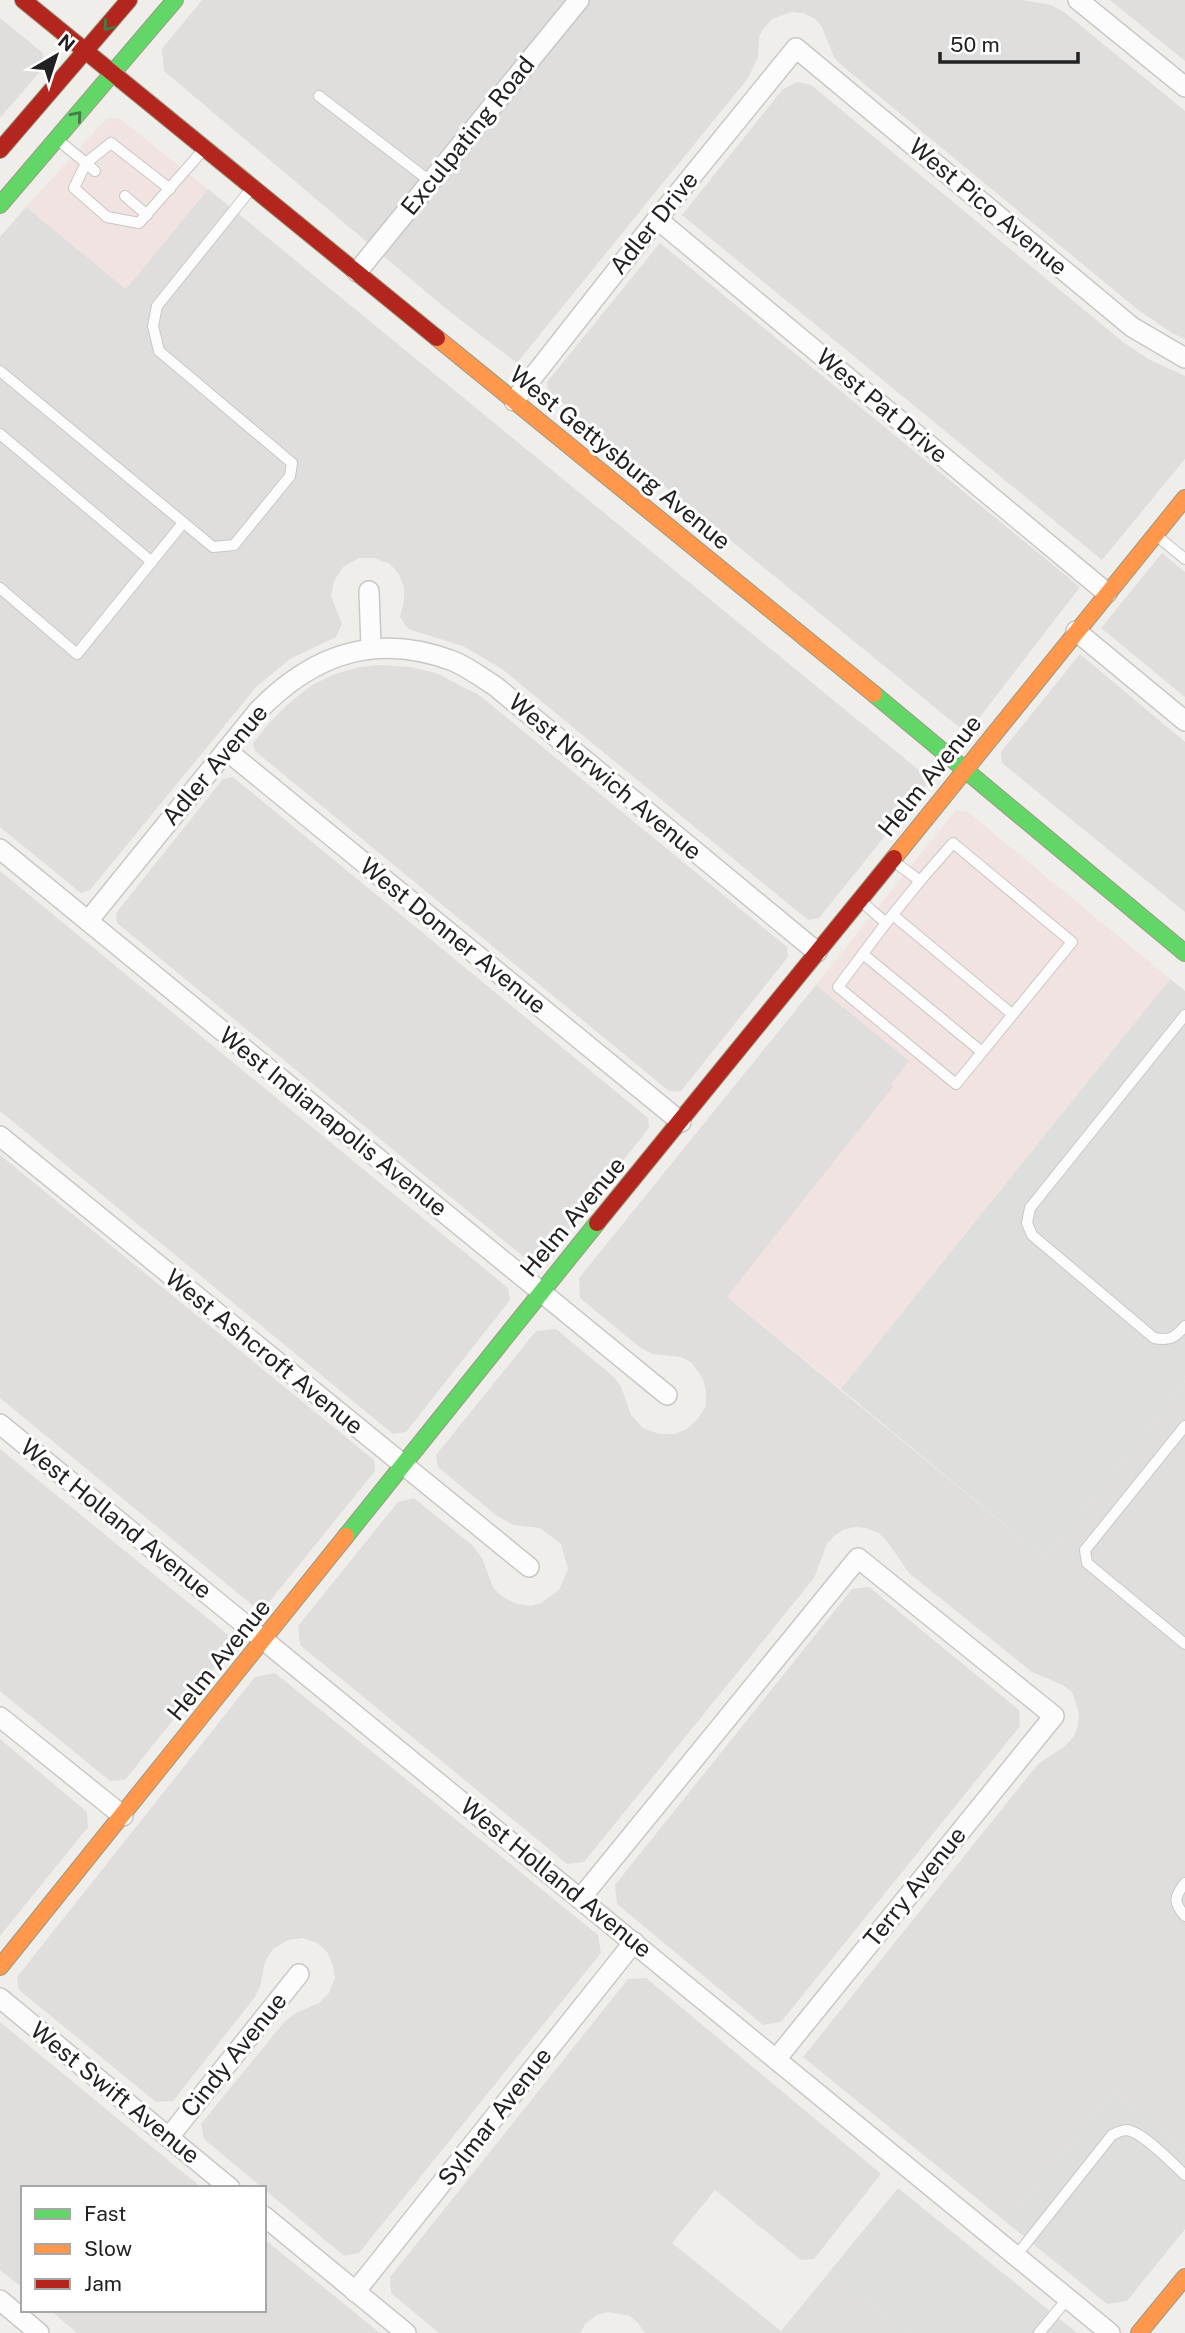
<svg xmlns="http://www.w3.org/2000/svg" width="1185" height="2333" font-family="'Public Sans',sans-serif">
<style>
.residential{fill:#dfdedc}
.commercial{fill:#f1e3e1}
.religious{fill:#dededc}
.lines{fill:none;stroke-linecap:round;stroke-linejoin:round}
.lane-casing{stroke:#c9c8c7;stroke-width:12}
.street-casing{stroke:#c9c8c7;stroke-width:22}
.fast-casing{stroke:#999a82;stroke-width:18}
.slow-casing{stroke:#999a82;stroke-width:18}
.jam-casing{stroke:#999a82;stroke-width:18}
.lane{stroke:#fdfcfc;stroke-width:10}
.street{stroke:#fdfcfc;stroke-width:19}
.fast{stroke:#63d668;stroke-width:16}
.slow{stroke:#ff974d;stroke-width:16}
.jam{stroke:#b3261e;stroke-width:16}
.oneway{stroke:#427c45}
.labels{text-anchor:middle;stroke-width:6;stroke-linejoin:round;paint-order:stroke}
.street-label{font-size:24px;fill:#222;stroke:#fff}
</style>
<rect width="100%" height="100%" fill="#f0eeeb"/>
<!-- residential -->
<g class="residential">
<polygon points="202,0 1022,0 1051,5 1064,12 1185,111 1185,339 1172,333 1137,309 840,64 834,57 822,27 815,19 803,13 792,12 772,19 764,28 759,37 758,57 748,78 517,363 444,307 164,71 162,49"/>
<polygon points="1110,0 1185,0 1185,61"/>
<polygon points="0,18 43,53 44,67 0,118"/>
<polygon points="797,82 811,85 1123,342 1150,360 1185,376 1185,459 1102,560 682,215 783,89"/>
<polygon points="208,189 925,775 926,785 819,918 808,920 502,669 463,646 408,629 400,617 404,601 404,588 399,574 390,564 374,558 359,558 343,567 334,581 331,596 342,624 336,637 290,659 257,686 90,890 81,893 0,827 0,237 26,207 126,289"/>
<polygon points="660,243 1080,587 973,726 960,728 548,391 547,382"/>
<polygon points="1162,553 1185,572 1185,697 1101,628"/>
<polygon points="1080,654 1185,742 1185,912 1002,763 1001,752"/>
<polygon points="381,665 410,667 436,673 479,695 787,947 788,957 681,1091 669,1091 255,751 253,743 270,722 288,704 312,685 335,674 360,667"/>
<polygon points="233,777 648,1118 649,1128 542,1262 531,1263 117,923 116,913 223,779"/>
<polygon points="0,871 508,1288 510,1300 406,1432 393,1434 0,1111"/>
<polygon points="816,985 910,1061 892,1084 894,1086 727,1297 1045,1558 1185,1381 1185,2150 1114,2092 1006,2222 803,2057 1038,1764 1065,1746 1074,1736 1078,1726 1079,1713 1072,1692 1063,1685 1032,1672 909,1573 886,1540 879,1533 866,1528 855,1527 843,1530 834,1536 827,1544 814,1578 584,1862 567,1864 300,1645 298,1626 398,1502 414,1498 473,1546 482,1558 493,1587 503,1597 517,1604 531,1606 541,1603 559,1590 568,1569 561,1544 540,1528 513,1525 497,1516 438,1467 436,1455 536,1331 556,1329 614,1377 621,1387 631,1415 643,1428 659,1434 675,1434 687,1429 697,1420 706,1406 706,1391 703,1379 692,1363 681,1357 652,1354 638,1346 580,1298 579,1278"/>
<polygon points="0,1155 374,1460 375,1471 265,1607 256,1608 0,1398"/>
<polygon points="0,1449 228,1635 229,1650 125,1780 110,1781 0,1691"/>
<polygon points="869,1587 1019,1710 1020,1726 781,2022 763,2025 617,1904 615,1885 852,1589"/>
<polygon points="275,1673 598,1935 601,1953 359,2253 344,2256 204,2139 201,2124 285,2021 296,2013 319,2003 329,1993 335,1978 333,1965 327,1952 317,1943 303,1938 288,1940 273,1949 265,1962 260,1987 255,1997 173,2101 156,2102 19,1990 17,1977 255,1677"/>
<polygon points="0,1739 87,1812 88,1827 0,1936"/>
<polygon points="646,1978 881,2174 814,2259 801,2260 715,2190 672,2243 781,2331 831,2270 907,2333 645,2333 637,2322 630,2316 608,2312 597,2315 586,2323 580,2333 439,2333 391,2293 390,2277 628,1979"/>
<polygon points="0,2022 202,2188 23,2188 23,2288 0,2270"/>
<polygon points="264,2239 380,2333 77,2333 50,2310 264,2310"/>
</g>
<!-- commercial -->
<g class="commercial">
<polygon points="107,118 120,119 208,189 126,289 26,207"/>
<polygon points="956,810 968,812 1170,979 841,1389 727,1297 893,1087 891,1084 909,1061 816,985"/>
</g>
<!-- religious -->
<g class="religious">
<polygon points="1170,979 1185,991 1185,1381 1045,1558 841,1389"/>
<polygon points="1114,2092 1185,2150 1185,2229 1127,2301 1107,2304 1006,2222"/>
<polygon points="898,2188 1077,2333 907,2333 831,2270"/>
</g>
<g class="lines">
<defs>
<g id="lane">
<polyline points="319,96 431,182"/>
<polyline points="58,140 86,163 74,188 107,217 139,223 204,149"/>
<polyline points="95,171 86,163 111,143 170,189"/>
<polyline points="125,196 147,215"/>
<polyline points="0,371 213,547 234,545 290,476 292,463 159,351 153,326 157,306 251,189"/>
<polyline points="0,434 152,562"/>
<polyline points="1157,536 1185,559"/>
<polyline points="0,588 77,654 183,523"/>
<polyline points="862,902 886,923 920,881 895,862"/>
<polyline points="893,915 1012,1014"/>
<polyline points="886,923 838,987 956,1084 1072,942 953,843 920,881"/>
<polyline points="863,954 982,1052"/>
<path d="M 1185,1015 L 1030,1208 L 1027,1223 L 1032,1235 L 1154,1338 C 1169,1341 1175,1338 1185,1326"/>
<polyline points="1185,1426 1085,1550 1087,1563 1185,1644"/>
<path d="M 1185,1883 C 1174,1897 1173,1902 1185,1916"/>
<path d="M 1016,2256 L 1112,2135 C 1116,2133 1122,2130 1127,2130 C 1143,2132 1173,2164 1185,2175"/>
<polyline points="1039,2333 1068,2298"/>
</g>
<g id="street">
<polyline points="1078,0 1185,87"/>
<polyline points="657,219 1107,593"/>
<polyline points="357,272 579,0"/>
<polyline points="514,401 657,219 796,48 1132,327 1185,358"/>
<polyline points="369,591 371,647"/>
<polyline points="1076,631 1185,721"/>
<polyline points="226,750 681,1122"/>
<polyline points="0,849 667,1395"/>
<path d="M 88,921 L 258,711 C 313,654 376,632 453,661 C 468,667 482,678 495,686 L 817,952"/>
<polyline points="0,1136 529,1567"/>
<polyline points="0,1424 1110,2333"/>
<polyline points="0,1717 123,1816"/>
<polyline points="580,1899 858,1558 1054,1716 777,2058"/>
<polyline points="0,1998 230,2188"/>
<polyline points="169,2137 299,1974"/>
<polyline points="264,2216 406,2333"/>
<polyline points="355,2292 634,1942"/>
<polyline points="0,2300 39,2333"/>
</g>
<g id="fast">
<polyline points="0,205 175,0"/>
<polyline points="874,694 1185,953"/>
<polyline points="346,1536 597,1223"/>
</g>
<g id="slow">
<polyline points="437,338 874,694"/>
<polyline points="894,858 1185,498"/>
<polyline points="0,1967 346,1536"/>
<polyline points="1139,2333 1185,2277"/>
</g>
<g id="jam">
<polyline points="23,0 437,338"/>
<polyline points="0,150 129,0"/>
<polyline points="597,1223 894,858"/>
</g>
</defs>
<!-- lane casing -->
<use href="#lane" class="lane-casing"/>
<!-- street casing -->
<use href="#street" class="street-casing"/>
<!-- fast casing -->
<use href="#fast" class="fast-casing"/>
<!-- slow casing -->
<use href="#slow" class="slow-casing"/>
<!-- jam casing -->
<use href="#jam" class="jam-casing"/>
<!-- lane -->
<use href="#lane" class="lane"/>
<!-- street -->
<use href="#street" class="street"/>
<!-- fast -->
<use href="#fast" class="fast"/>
<!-- slow -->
<use href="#slow" class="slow"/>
<!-- jam -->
<use href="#jam" class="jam"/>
</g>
<!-- one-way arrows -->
<defs><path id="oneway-chevron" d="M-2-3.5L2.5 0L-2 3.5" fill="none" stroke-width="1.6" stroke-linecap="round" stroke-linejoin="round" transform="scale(1.75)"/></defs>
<g class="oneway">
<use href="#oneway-chevron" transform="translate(108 26) rotate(130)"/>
<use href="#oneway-chevron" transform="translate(77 116) rotate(-49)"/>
</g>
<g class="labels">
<!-- street labels -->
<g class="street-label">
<text transform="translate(468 136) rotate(-51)" y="8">Exculpating Road</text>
<text transform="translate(988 207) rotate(40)" y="8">West Pico Avenue</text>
<text transform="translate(654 223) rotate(-51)" y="8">Adler Drive</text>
<text transform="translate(882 406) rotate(40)" y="8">West Pat Drive</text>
<text transform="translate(620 458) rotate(39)" y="8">West Gettysburg Avenue</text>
<text transform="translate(215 765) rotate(-50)" y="8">Adler Avenue</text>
<text transform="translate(930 776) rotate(-51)" y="8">Helm Avenue</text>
<text transform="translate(605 777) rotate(40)" y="8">West Norwich Avenue</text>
<text transform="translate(453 936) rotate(39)" y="8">West Donner Avenue</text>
<text transform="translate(333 1122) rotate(39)" y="8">West Indianapolis Avenue</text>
<text transform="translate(573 1217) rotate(-50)" y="8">Helm Avenue</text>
<text transform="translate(264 1352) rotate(39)" y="8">West Ashcroft Avenue</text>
<text transform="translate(116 1519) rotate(39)" y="8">West Holland Avenue</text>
<text transform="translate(219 1660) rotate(-51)" y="8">Helm Avenue</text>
<text transform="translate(556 1878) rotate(39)" y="8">West Holland Avenue</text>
<text transform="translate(915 1887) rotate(-51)" y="8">Terry Avenue</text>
<text transform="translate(234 2055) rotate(-51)" y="8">Cindy Avenue</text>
<text transform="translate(115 2093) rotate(39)" y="8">West Swift Avenue</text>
<text transform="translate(495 2117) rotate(-52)" y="8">Sylmar Avenue</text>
</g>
</g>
<!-- legend -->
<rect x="21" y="2186" width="245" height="126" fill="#ffffff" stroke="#a7a7a7" stroke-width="2"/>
<rect x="35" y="2209" width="35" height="10" fill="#63d668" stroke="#a7a7a7" stroke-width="2"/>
<text x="84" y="2221" font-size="21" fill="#222222">Fast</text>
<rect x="35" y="2244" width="35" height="10" fill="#ff974d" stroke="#a7a7a7" stroke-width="2"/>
<text x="84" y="2256" font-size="21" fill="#222222">Slow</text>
<rect x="35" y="2279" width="35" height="10" fill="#b3261e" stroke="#a7a7a7" stroke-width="2"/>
<text x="84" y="2291" font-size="21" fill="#222222">Jam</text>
<!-- north arrow -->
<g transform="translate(56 56) rotate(39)" stroke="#ffffff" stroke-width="5" paint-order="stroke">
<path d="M0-5L12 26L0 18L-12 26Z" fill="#222222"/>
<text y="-10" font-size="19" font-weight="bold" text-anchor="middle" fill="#222222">N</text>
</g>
<!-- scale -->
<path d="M940 52v10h138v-10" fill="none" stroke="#222222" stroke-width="3.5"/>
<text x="950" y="52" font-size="21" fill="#222222" stroke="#ffffff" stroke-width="5" paint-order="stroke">50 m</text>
</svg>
